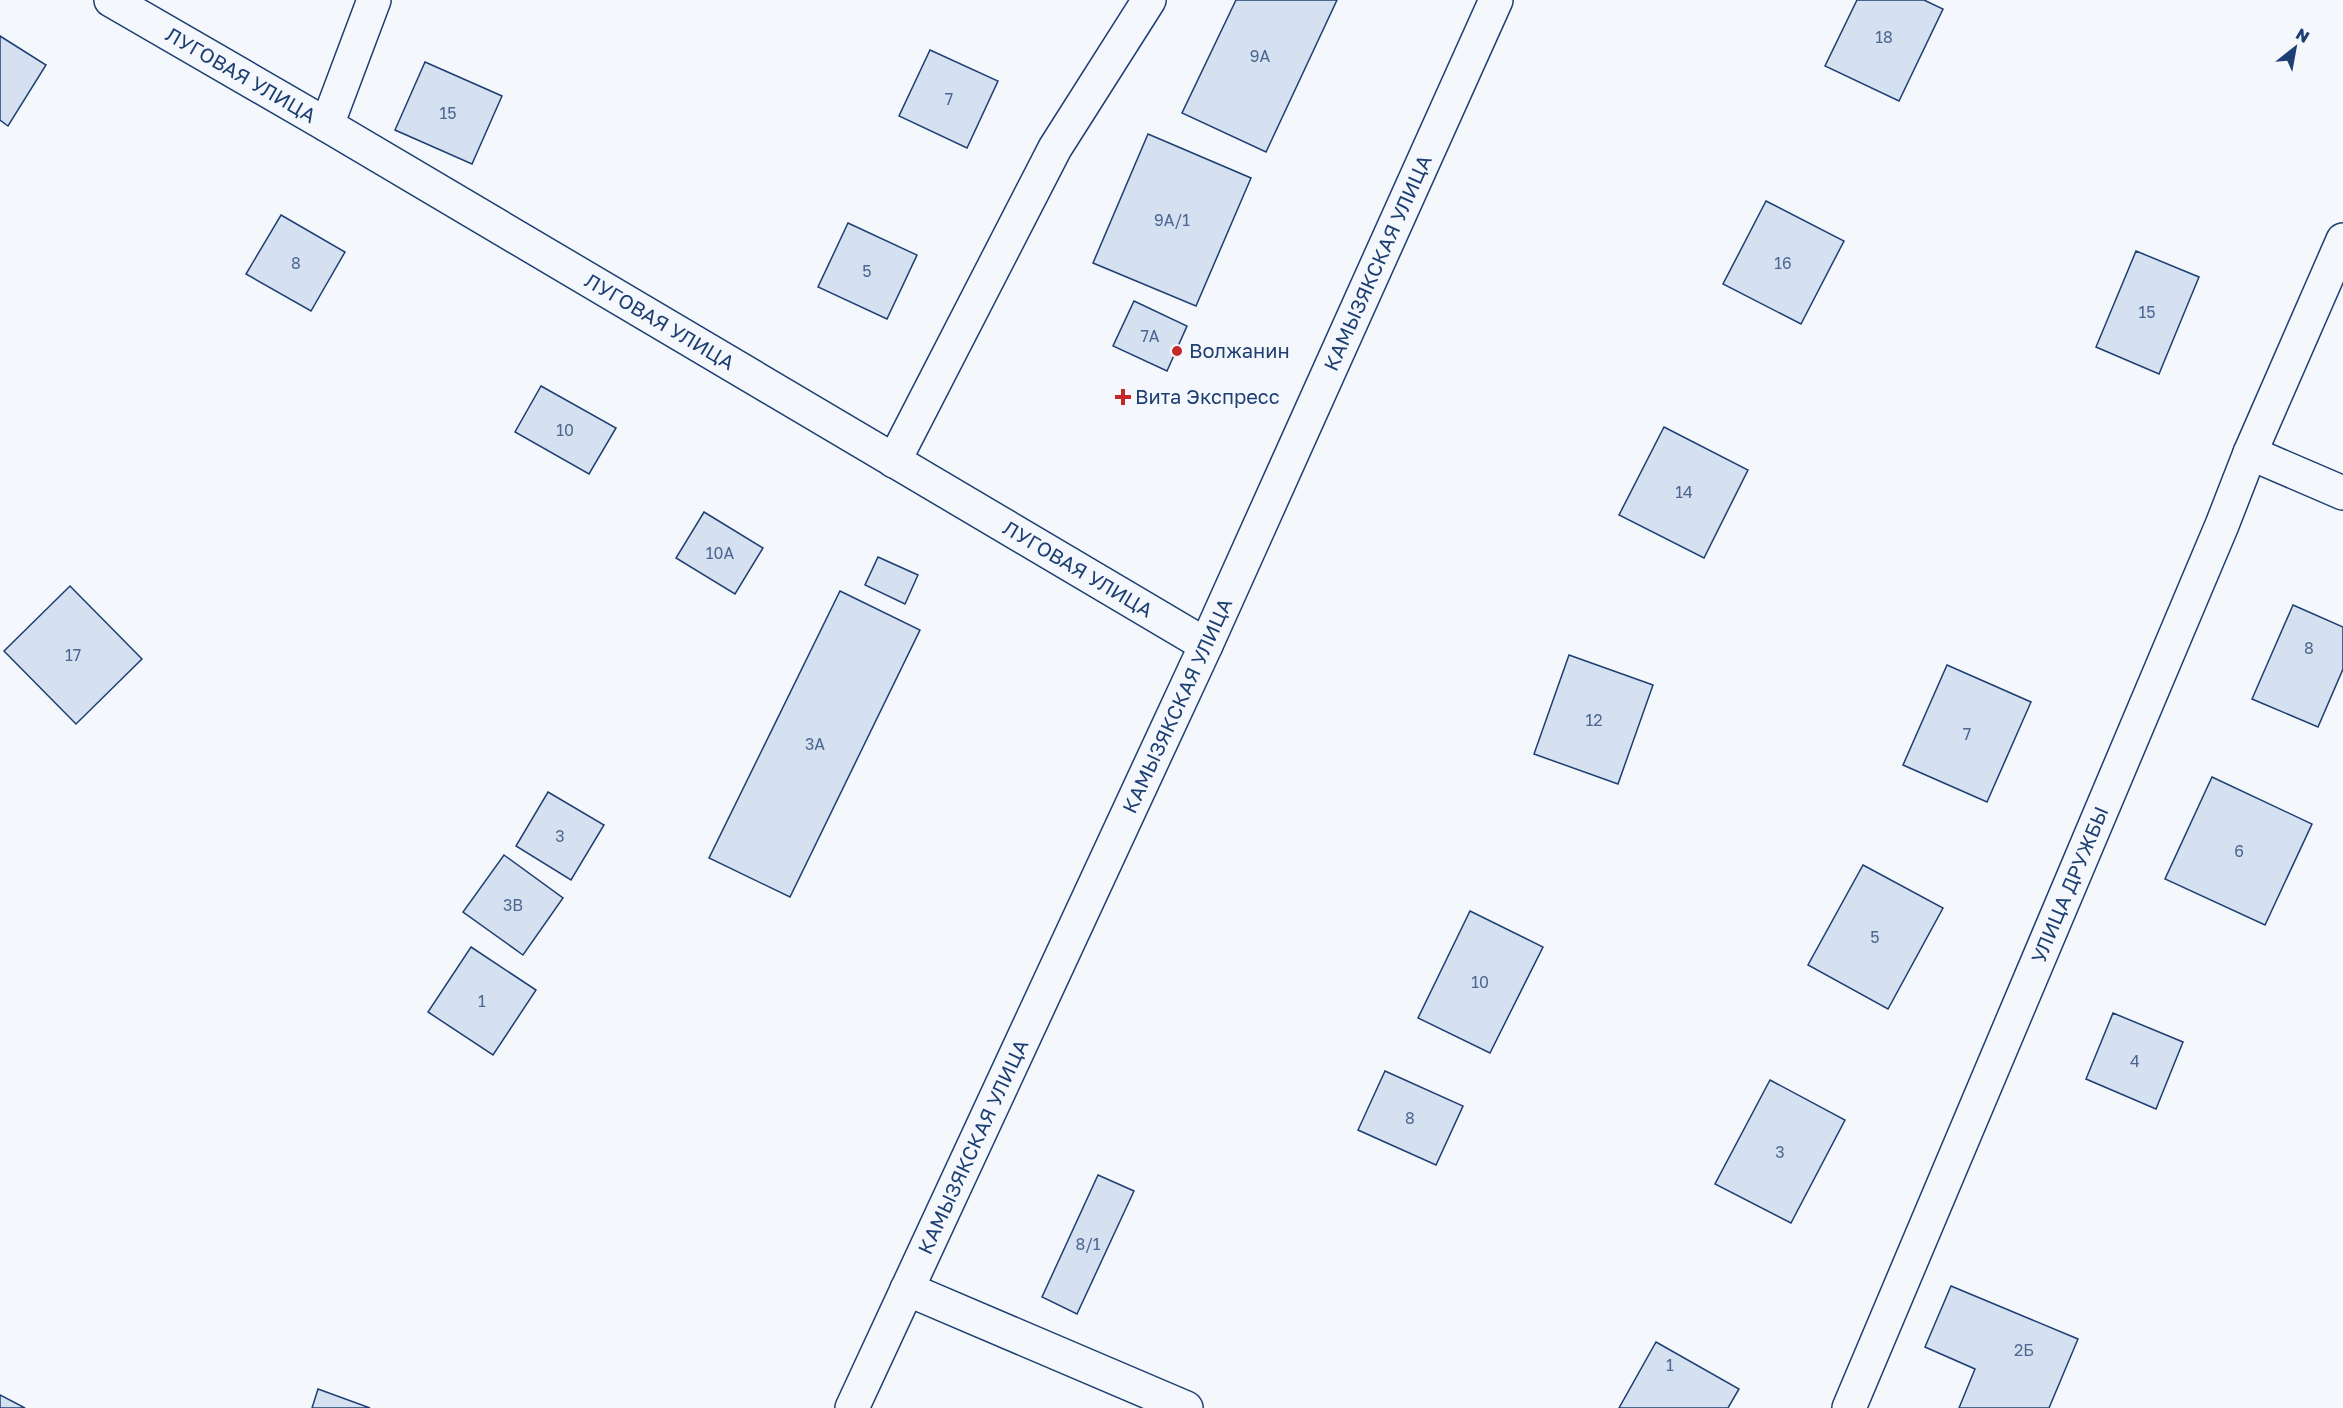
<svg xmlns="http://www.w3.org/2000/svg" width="2343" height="1408" font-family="'Golos Text',sans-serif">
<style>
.building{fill:#d5e0f0;stroke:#1d3f73;stroke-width:1.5}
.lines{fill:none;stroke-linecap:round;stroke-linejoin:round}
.street-casing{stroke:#1d3f73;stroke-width:36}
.secondary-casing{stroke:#1d3f73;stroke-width:36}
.street{stroke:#f4f7fb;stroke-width:33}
.secondary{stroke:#f4f7fb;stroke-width:33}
.poi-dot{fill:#c62828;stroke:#f4f7fb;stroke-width:2}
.labels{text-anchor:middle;stroke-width:4.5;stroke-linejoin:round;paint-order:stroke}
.number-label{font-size:16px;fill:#4b6792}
.street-label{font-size:20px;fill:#1d3f73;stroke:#f4f7fb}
.poi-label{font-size:20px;fill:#1d3f73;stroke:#f4f7fb;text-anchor:start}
</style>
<rect width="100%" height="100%" fill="#f4f7fb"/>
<!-- building -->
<g class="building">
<polygon points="1236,0 1337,0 1266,152 1182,113"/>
<polygon points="1857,0 1924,0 1943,9 1899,101 1825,66"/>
<polygon points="0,36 46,65 8,126 0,120"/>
<polygon points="930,50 998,81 967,148 899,116"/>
<polygon points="425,62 502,96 472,164 395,130"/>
<polygon points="1148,134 1251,178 1196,306 1093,263"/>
<polygon points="1766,201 1844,241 1801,324 1723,284"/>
<polygon points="281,215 345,252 311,311 246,274"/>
<polygon points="848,223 917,255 887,319 818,287"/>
<polygon points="2136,251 2199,277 2159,374 2096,347"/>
<polygon points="1134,301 1187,326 1167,371 1113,346"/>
<polygon points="541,386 616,428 589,474 515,432"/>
<polygon points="1664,427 1748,470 1704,558 1619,515"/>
<polygon points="704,512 763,548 735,594 676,558"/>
<polygon points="878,557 918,575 905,604 865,585"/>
<polygon points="70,586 142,659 76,724 4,651"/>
<polygon points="840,591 920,630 790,897 709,858"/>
<polygon points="2293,605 2343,627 2343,669 2318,727 2252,699"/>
<polygon points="1569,655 1653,685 1618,784 1534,754"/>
<polygon points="1947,665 2031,702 1987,802 1903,765"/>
<polygon points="2212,777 2312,824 2265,925 2165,879"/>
<polygon points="548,792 604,825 571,880 516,846"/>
<polygon points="504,855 563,898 523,955 463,912"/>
<polygon points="1863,865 1943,908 1888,1009 1808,965"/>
<polygon points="1470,911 1543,947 1490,1053 1418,1018"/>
<polygon points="471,947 536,990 493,1055 428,1012"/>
<polygon points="2113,1013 2183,1042 2156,1109 2086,1079"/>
<polygon points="1385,1071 1463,1106 1436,1165 1358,1130"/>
<polygon points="1770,1080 1845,1120 1791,1223 1715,1184"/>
<polygon points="1098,1175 1134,1191 1077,1314 1042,1297"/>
<polygon points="1951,1286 2078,1339 2049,1408 1959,1408 1975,1369 1925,1347"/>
<polygon points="1656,1342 1739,1389 1728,1408 1619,1408"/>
<polygon points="318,1389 370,1408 312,1408"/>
<polygon points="0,1395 25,1408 0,1408"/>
</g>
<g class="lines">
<defs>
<g id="street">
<path id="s1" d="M 111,0 L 327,125 L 1206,645"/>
<polyline points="327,125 374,0"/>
<polyline points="2250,453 2343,240"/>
<polyline points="894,461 1055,148 1149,0"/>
<polyline points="907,1289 1186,1408"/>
<path id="s2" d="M 1849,1408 L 2222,525 L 2250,453 L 2343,493"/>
</g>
<g id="secondary">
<path id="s3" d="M 852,1408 L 1206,645 L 1496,0"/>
</g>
</defs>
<!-- street casing -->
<use href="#street" class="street-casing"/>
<!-- secondary casing -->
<use href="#secondary" class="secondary-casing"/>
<!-- street -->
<use href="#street" class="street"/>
<!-- secondary -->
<use href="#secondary" class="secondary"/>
</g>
<!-- markers -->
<g class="poi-dot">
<circle cx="1177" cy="351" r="6"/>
<path d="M1120 388h6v6h6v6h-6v6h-6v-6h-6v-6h6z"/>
</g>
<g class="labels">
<!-- number labels -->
<g class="number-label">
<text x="1884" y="43">18</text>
<text x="1260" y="62">9А</text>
<text x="949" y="105">7</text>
<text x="448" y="119">15</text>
<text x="1172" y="226">9А/1</text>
<text x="296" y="269">8</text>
<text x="1783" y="269">16</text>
<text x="867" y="277">5</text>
<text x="2147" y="318">15</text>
<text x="1150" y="342">7А</text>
<text x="565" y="436">10</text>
<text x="1684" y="498">14</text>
<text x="720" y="559">10А</text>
<text x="2309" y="654">8</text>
<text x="73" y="661">17</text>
<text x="1594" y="726">12</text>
<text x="1967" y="740">7</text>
<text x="815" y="750">3А</text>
<text x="560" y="842">3</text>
<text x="2239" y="857">6</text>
<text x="513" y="911">3В</text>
<text x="1875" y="943">5</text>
<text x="1480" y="988">10</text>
<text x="482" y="1007">1</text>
<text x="2135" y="1067">4</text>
<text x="1410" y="1124">8</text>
<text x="1780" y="1158">3</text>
<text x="1088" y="1250">8/1</text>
<text x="2024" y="1356">2Б</text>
<text x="1670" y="1371">1</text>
</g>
<!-- street labels -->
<g class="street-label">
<text dy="7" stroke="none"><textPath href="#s1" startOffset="150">ЛУГОВАЯ УЛИЦА</textPath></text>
<text dy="7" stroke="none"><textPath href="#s3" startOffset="1260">КАМЫЗЯКСКАЯ УЛИЦА</textPath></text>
<text dy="7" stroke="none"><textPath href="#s1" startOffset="636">ЛУГОВАЯ УЛИЦА</textPath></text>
<text dy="7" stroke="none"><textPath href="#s1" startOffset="1122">ЛУГОВАЯ УЛИЦА</textPath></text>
<text dy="7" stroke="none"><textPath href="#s3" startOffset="774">КАМЫЗЯКСКАЯ УЛИЦА</textPath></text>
<text dy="7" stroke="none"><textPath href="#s2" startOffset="568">УЛИЦА ДРУЖБЫ</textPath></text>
<text dy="7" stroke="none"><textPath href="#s3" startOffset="288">КАМЫЗЯКСКАЯ УЛИЦА</textPath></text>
</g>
<!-- poi labels -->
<g class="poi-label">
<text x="1189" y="358">Волжанин</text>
<text x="1135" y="404">Вита Экспресс</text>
</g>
</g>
<!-- north arrow -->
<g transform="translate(2295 48) rotate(31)" stroke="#f4f7fb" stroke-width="4.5" paint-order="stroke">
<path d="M0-4.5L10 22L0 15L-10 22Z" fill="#1d3f73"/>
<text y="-9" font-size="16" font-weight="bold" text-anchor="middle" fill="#1d3f73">N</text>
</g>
</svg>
